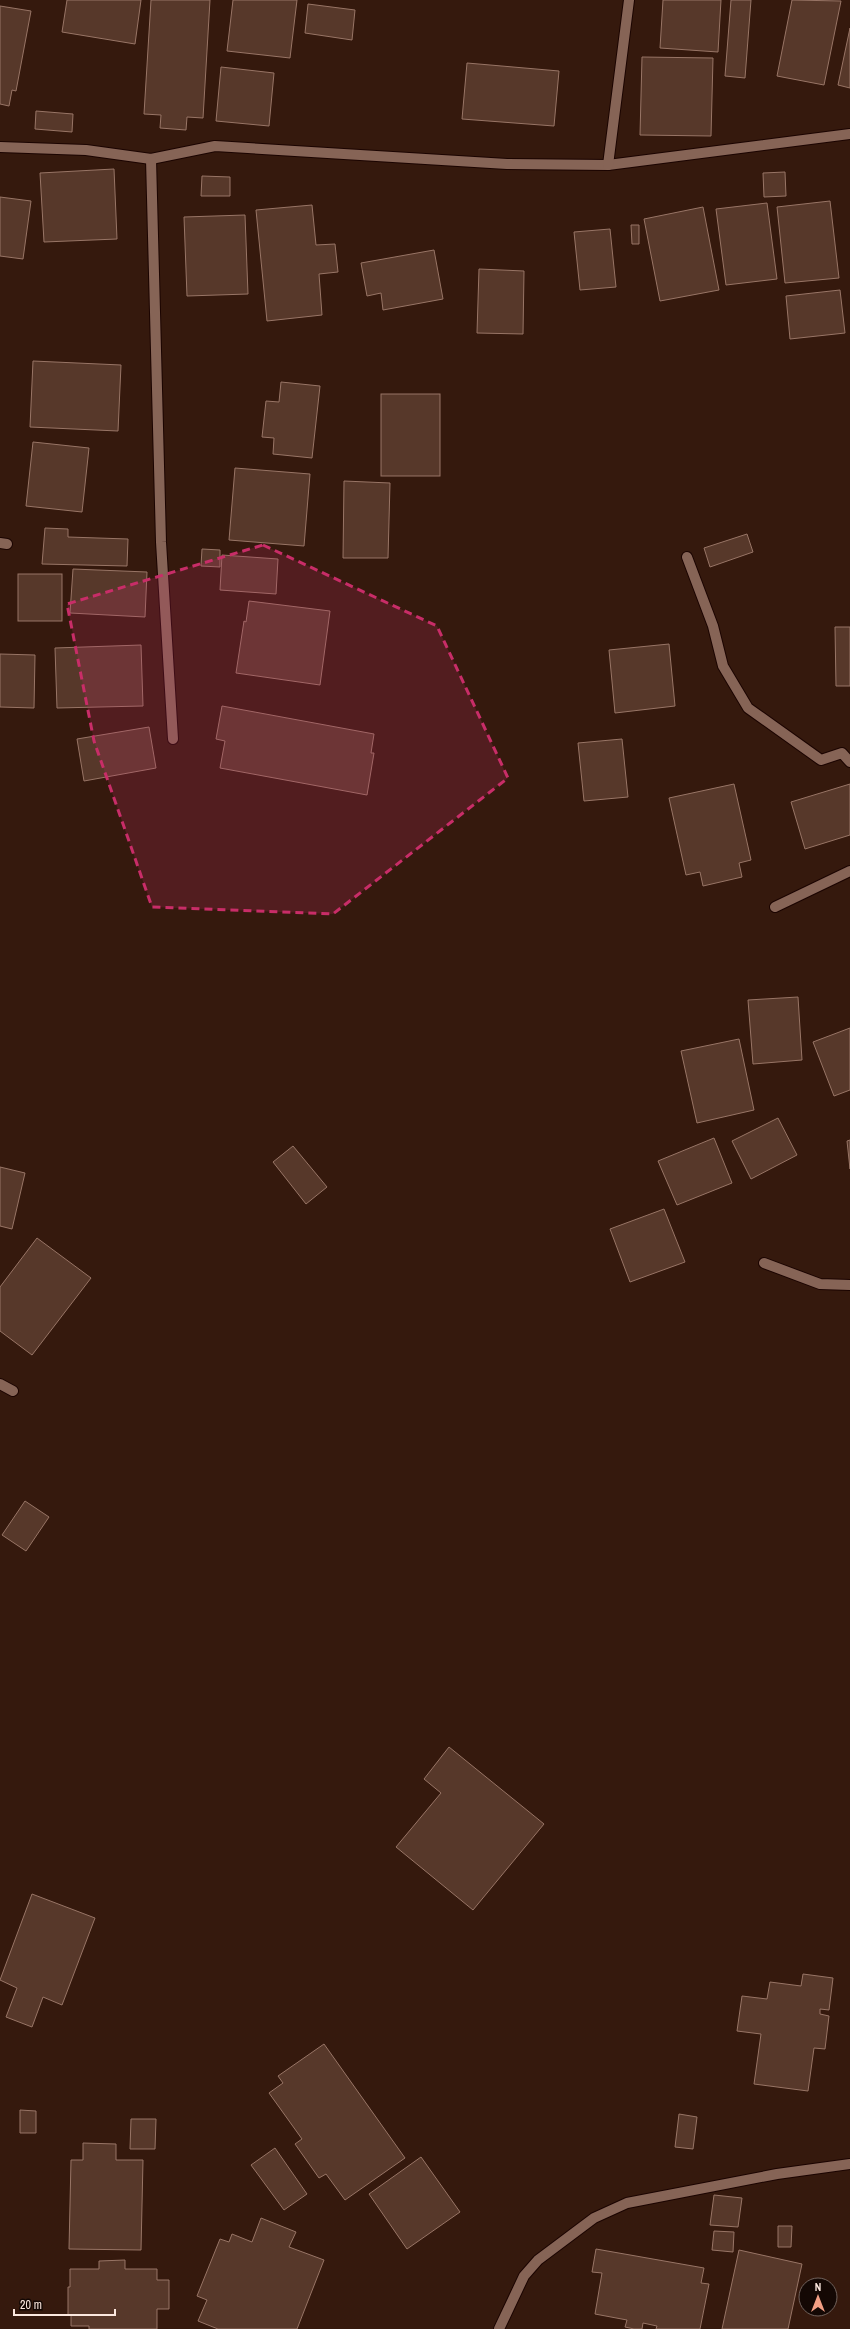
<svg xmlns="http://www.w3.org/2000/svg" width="850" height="2329" font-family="'Archivo Narrow',sans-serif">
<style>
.building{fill:#57382a;stroke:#987566}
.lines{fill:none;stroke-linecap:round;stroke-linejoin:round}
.street-casing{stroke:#1b0400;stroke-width:12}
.street{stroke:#866456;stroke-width:10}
.marked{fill:#c82d68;fill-opacity:0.2;stroke:#c82d68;stroke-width:3;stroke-dasharray:8 5;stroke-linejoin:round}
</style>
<rect width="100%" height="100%" fill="#35190d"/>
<!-- building -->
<g class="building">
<polygon points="67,0 141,0 135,44 62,32"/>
<polygon points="151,0 210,0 203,118 187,117 186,130 160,128 161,115 144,114"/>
<polygon points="233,0 297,0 290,58 227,51"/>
<polygon points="663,0 721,0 718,52 660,48"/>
<polygon points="731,0 751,0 745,78 725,76"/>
<polygon points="792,0 841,1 824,85 777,76"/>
<polygon points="308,4 355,10 352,40 305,33"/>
<polygon points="0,6 31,11 16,91 12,90 9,106 0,104"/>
<polygon points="850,28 850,88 838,85"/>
<polygon points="642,57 713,58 711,136 640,135"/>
<polygon points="467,63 559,71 554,126 462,119"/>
<polygon points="221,67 274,73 269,126 216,121"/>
<polygon points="36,111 73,114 72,132 35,129"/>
<polygon points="114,169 117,239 44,242 40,173"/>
<polygon points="785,172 786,196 764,197 763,173"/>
<polygon points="202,176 230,177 230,196 201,196"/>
<polygon points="0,197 31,201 23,259 0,256"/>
<polygon points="830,201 839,278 785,283 777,207"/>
<polygon points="767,203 777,279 726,285 716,209"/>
<polygon points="312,205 316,245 335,244 338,272 319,274 322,315 267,321 256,210"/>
<polygon points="703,207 719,290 660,301 644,219"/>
<polygon points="245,215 248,294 187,296 184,217"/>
<polygon points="631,225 639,225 639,244 632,244"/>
<polygon points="610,229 616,287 580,290 574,232"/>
<polygon points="434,250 443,299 383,310 381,293 367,296 361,263"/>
<polygon points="479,269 524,271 523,334 477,333"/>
<polygon points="840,290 845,333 790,339 786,296"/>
<polygon points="33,361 121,365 118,431 30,427"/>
<polygon points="281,382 320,386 312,458 273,454 274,438 262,437 266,401 279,402"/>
<rect x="381" y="394" width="59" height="82"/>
<polygon points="33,442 89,448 82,512 26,506"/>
<polygon points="235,468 310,474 304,546 229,540"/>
<polygon points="344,481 390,483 388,558 343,558"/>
<polygon points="45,528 68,529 68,537 128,539 127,566 42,564"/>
<polygon points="747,534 753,552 710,567 704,548"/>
<polygon points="202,549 220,550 220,567 201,566"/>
<polygon points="222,555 278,559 276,594 220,590"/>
<polygon points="73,569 147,572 145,617 70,613"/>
<rect x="18" y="574" width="44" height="47"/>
<polygon points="249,601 330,611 320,685 236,673 244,621 246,622"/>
<polygon points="835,627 850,627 850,686 836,686"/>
<polygon points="669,644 675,706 615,713 609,650"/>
<polygon points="141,645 143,706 57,708 55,648"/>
<polygon points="0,654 35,655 34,708 0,707"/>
<polygon points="222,706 374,734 371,753 374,753 367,795 220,768 225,741 216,739"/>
<polygon points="149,727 156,768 84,781 77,739"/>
<polygon points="622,739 628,797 584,801 578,743"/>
<polygon points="734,784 751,860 739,863 742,877 703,886 700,872 686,875 669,798"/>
<polygon points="850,784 850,835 805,849 791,802"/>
<polygon points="798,997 802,1060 753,1064 748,1000"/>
<polygon points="850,1028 850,1090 834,1096 813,1042"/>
<polygon points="739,1039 754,1110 697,1123 681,1051"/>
<polygon points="778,1118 797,1155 751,1179 732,1141"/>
<polygon points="714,1138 732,1183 677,1205 658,1161"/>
<polygon points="850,1140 850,1169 847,1141"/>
<polygon points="293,1146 327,1187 306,1204 273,1162"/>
<polygon points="0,1167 25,1173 12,1229 0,1226"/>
<polygon points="664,1209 685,1262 630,1282 610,1229"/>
<polygon points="37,1238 91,1278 32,1355 0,1331 0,1287"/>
<polygon points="25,1501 49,1517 26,1551 2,1535"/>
<polygon points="449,1747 544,1824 473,1910 396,1847 441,1793 424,1779"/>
<polygon points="32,1894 95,1918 62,2005 43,1997 32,2027 6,2017 17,1988 0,1980"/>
<polygon points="803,1974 833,1978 829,2010 820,2009 820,2014 829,2016 825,2049 814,2048 808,2091 754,2084 761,2034 737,2031 742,1996 767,1999 770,1982 801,1986"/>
<polygon points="324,2044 405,2158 345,2200 326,2174 319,2178 295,2144 302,2139 269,2093 283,2083 278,2076"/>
<polygon points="20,2110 36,2111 36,2133 20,2133"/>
<polygon points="679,2114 697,2117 693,2149 675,2147"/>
<polygon points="131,2119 156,2119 155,2149 130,2149"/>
<polygon points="83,2143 116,2144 116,2160 143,2160 141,2250 69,2249 71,2160 83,2160"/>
<polygon points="275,2148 307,2194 284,2210 251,2165"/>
<polygon points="421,2157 460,2212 407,2249 369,2194"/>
<polygon points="714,2195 742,2198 738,2227 710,2225"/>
<polygon points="261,2218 296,2232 289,2247 324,2260 297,2329 218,2329 198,2321 207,2300 197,2296 220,2239 229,2242 232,2234 252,2242"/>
<polygon points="778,2226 792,2226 791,2247 778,2247"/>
<polygon points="714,2231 734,2232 733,2252 712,2250"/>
<polygon points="596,2249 704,2268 701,2283 709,2284 700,2329 656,2329 657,2326 643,2323 642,2329 634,2329 625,2327 627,2320 595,2314 602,2273 592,2272"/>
<polygon points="739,2250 802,2264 788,2329 722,2329"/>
<polygon points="125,2260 125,2269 157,2269 157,2280 169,2280 169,2309 157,2309 157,2329 89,2329 89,2326 71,2326 71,2315 68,2315 68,2287 70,2287 70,2269 99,2269 99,2261"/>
</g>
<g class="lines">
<defs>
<g id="street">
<polyline points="0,147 86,150 151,159 215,146 507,164 608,165 850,134"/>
<polyline points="151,159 161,542 173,739"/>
<polyline points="608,165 629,0"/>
<polyline points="0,543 7,544"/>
<polyline points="687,557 713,626 723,666 748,708 821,760 842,753 850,762"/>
<polyline points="775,907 850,871"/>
<polyline points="764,1263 820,1284 850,1285"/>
<polyline points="0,1384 13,1391"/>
<polyline points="499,2329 524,2276 538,2260 594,2218 627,2203 777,2174 850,2164"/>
</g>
</defs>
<!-- street casing -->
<use href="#street" class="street-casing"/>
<!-- street -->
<use href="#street" class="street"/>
</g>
<!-- marked area -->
<path class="marked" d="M 263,545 L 437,626 L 508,778 L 333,914 L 152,907 L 94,741 L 67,604 Z"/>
<!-- north arrow -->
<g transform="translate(818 2297)"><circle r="19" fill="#140804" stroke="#71625c"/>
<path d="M0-3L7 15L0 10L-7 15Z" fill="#f39f84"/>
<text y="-6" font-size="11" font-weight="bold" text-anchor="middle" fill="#fce8df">N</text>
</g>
<!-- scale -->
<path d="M14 2309v6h101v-6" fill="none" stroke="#fce8df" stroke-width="2"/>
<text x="20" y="2309" font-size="12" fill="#fce8df" stroke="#140804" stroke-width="3" paint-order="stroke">20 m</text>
</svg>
